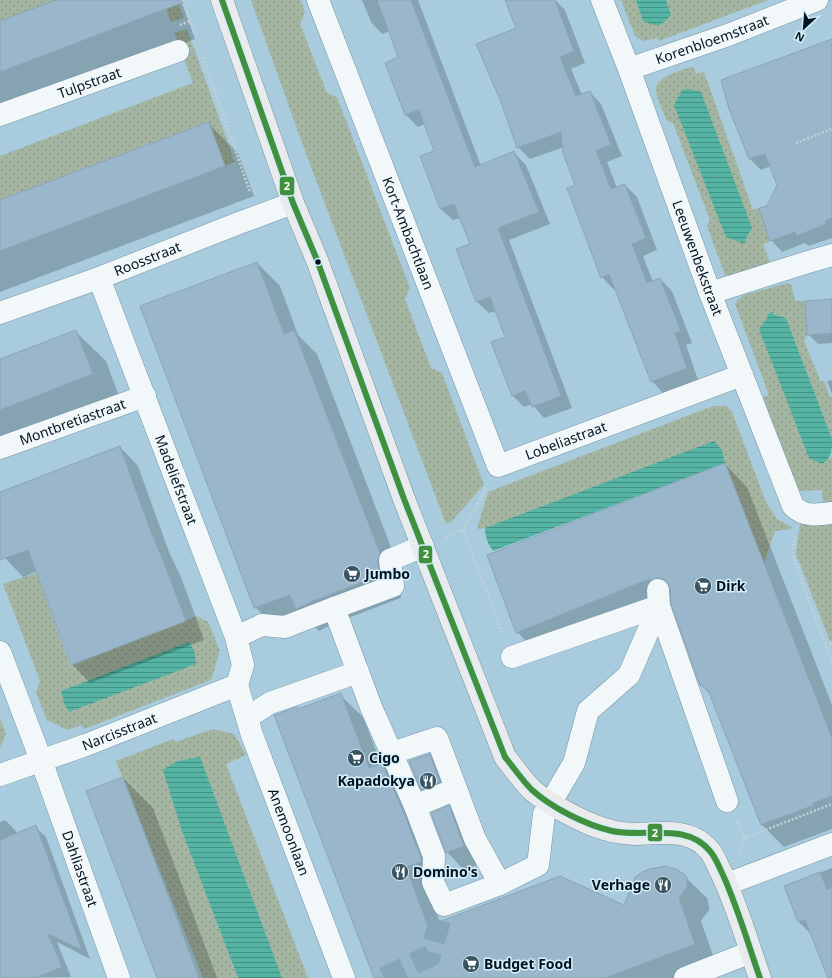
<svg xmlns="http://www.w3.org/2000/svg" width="832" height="978" font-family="'Noto Sans',sans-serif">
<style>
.grass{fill:url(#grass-dots)}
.water{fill:url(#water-rules)}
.shadow{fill:#0003}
.building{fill:#9ab6cb;stroke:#8aa4b8}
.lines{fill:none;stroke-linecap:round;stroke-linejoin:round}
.street-tunnel{stroke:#86a7b8;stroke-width:22;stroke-dasharray:22 11;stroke-linecap:butt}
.street-casing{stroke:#7396a5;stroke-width:23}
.secondary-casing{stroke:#7396a5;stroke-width:23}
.path{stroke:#c6d1d7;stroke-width:2.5;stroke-dasharray:2 2;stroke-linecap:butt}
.street{stroke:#f2f7fa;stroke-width:22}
.secondary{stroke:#e9ebec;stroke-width:22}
.bus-1-casing{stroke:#d6eefb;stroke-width:9}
.bus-1{stroke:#40903e;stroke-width:6}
.bus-dot{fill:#001420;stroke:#d6eefb;stroke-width:1.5}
.labels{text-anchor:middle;stroke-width:3;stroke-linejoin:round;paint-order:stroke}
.street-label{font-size:14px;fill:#001420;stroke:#d6eefb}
.poi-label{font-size:14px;font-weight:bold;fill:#001420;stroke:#d6eefb;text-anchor:start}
.line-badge{stroke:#d6eefb;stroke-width:1.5}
.badge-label{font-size:11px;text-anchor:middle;font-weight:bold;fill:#fff}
</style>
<defs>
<pattern id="grass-dots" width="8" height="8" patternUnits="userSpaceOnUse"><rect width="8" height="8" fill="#a4b5a1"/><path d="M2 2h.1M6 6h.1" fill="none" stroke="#8b9b8a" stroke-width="1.8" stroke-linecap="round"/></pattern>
<pattern id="water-rules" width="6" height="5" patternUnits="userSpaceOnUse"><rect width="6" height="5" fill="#55b4a3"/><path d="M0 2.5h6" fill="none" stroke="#449184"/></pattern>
</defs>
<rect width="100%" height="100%" fill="#a8ccde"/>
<!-- grass -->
<g class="grass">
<polygon points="0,0 56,0 0,21"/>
<polygon points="163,0 177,0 184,18 171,22"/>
<polygon points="251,0 300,0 305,12 300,24 327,93 337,97 410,288 405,299 431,368 442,373 484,485 452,521 446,524 305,151"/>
<polygon points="621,0 636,0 643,21 670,15 666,0 768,0 659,41 657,38 643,41 635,36"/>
<polygon points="187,29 235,162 225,166 208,122 0,200 0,156 193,83 174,33"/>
<path d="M 693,66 L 696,74 L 704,72 L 753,210 L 759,208 L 770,241 L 763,245 L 770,263 L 731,276 L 725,275 L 707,226 L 710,220 L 673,123 L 667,121 C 663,111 657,100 656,91 C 654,76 682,71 693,66 Z"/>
<polygon points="788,283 788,284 791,284 795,301 805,301 807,334 804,341 821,382 824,381 830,397 832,396 832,439 786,318 773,314 772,312 768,314 829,460 832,456 832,503 823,503 822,490 799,491 763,397 769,395 735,304 738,299 744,295"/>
<polygon points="713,406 726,406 732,412 766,502 777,519 792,527 791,529 775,531 764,563 725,463 722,450 485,528 477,529 488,492"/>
<polygon points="800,524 809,525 832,524 832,641 830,641 796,554"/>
<polygon points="35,573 37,575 70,666 197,616 208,622 220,651 211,680 84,729 81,725 68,730 47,720 36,692 40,681 39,678 3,584"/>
<polygon points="0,718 6,734 0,748"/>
<polygon points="213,729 234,734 246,755 226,764 308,978 282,978 199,757 182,831 238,978 203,978 116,761 173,739 175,742"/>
</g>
<!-- water -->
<g class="water">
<path d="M 636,0 L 666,0 L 671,15 C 659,28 659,27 643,21 Z"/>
<polygon points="688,89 701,92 752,228 745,240 746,242 741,244 740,242 726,237 674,105 682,90"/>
<path d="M 773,312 L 773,314 L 786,318 L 832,439 C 832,452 832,457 822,464 L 809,458 L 759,329 L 768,317 L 767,314 Z"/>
<path d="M 714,441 L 722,450 L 725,463 L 493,551 C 488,544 485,537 485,528 Z"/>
<path d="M 189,642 C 194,650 196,655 196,664 L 69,712 L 65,705 L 61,691 Z"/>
<polygon points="200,757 282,978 238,978 182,831 163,770 177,761"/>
</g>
<!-- shadow -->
<g class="shadow">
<polygon points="59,0 181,0 195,39 0,113 0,22"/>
<polygon points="362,0 418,0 481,166 514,153 526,165 550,224 509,240 572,408 544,418 532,404 524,407 512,395 506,338 496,311 489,313 477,302 471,244 461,218 453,220 441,209 436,151 425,124 418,127 406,115 386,63 400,58 390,31 382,34 371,22"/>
<polygon points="506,0 555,0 565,10 585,63 571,69 582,95 590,92 601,104 622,156 607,162 617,188 625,185 637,197 657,250 643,256 653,282 660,279 672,291 692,343 686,345 698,380 663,393 652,381 616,288 613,289 602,277 577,186 564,147 530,159 518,147 516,28"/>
<polygon points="832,40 832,238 808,246 805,243 782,252 771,240 767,207 778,185 771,166 761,170 750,159 730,108"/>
<polygon points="208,123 238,153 254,196 0,292 0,202"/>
<polygon points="257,263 280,286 298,335 317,354 402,576 400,584 401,598 335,623 319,631 307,619 278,630 255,607"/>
<polygon points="832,300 832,343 818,344 808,334"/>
<polygon points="76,332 106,361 122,404 0,451 0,361"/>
<polygon points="832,380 832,394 827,381"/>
<polygon points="120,447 138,466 169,552 181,577 204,640 90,683 72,664 37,571 23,577 5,558 0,547 0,493"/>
<polygon points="725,464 747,487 832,705 832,829 784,847 762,825 712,696 701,685 672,601 540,655 517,632"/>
<polygon points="340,695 363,717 381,764 382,764 404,787 426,834 428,890 440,922 625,906 684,876 707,898 709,906 709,910 701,921 717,967 687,978 376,978 299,710"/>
<polygon points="429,755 447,772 440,807 422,789"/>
<polygon points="123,778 153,808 217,978 158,978"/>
<polygon points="449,807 466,824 481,863 464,870 447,852"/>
<polygon points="5,820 15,830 17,834 35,827 46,837 90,959 57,942 71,977 0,978 0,822"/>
<polygon points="832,868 832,978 829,978 812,935 799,922 785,886"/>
</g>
<!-- building -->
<g class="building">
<polygon points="56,0 184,0 184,2 0,72 0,21"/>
<polygon points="377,0 411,0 475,167 514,151 539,212 498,228 561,396 532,407 525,391 512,396 491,342 505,337 490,297 476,302 456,249 470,244 454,204 440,209 420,156 434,151 419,110 405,115 385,63 398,57"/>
<polygon points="505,0 555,0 574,51 560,57 576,96 590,91 611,145 596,150 611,189 625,184 646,238 632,244 647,283 660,278 681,331 675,333 687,368 651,382 609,274 601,278 567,188 575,185 563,153 561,132 517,148 501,102 476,44 516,28"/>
<polygon points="832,39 832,218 825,221 826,224 814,229 796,236 795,232 770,241 759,208 767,206 777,185 765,154 749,159 729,109 721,80"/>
<polygon points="209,122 225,166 0,251 0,200"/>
<polygon points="257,262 284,334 294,330 380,553 378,561 379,576 313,601 296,609 290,595 254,608 140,306"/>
<polygon points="832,299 832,333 807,335 805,301"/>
<polygon points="76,330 93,374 0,410 0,359"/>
<polygon points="120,446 151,532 162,558 186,621 71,665 28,550 0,560 0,492"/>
<polygon points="725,463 832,738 832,796 813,803 814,805 761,825 708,690 700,685 671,604 670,589 668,583 663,579 657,578 650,581 649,579 516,633 487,555"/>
<polygon points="341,693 369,768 382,763 403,811 421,858 421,862 406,867 428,926 560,876 624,905 635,877 642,872 649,869 666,866 678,870 685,875 687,878 687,887 679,898 695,944 606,978 374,978 274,715 297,707 298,709"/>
<polygon points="430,754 440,782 421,790 409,761"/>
<polygon points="123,777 174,911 199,978 157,978 86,791"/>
<polygon points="449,805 464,846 446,853 431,813"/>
<polygon points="36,825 82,950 48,934 62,967 35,978 0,978 0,840"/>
<polygon points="820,872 827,889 832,887 832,978 828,978 805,920 798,922 784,886"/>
</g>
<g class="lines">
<!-- street-tunnel -->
<polyline class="street-tunnel" points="384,978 430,956 444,905"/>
<defs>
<g id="street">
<path id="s1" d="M 318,0 L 498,466 L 742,375"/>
<path id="s2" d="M 602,0 L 629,69 L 710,293 L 793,506 C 804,517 818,515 832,513"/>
<path id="s3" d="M 629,69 L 728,35 L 817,0"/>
<path id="s4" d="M 0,115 L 178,51"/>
<path id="s5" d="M 99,278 L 236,637 L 243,665 L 237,685"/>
<polyline points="710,293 808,262 832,255"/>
<path id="s6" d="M 0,313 L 99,278 L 239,223 L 293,203"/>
<path id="s7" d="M 0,448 L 145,396"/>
<polyline points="423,546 390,560 393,586 334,608 371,707 415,806 434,856 433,882 444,905 500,884 538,865 544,814 574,763 588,711 629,675 659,606 658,590"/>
<polyline points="236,637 262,625 285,627 334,608"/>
<path id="s8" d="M 0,652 L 41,760 L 119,978"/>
<polyline points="512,657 659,606 727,801"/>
<path id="s9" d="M 237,685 L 252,735 L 344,978"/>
<polyline points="247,718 270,703 358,672"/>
<polyline points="392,753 437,738 475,839 500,884"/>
<path id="s10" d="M 0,775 L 86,745 L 237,685"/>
<polyline points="415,806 456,789"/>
<polyline points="727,884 832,844"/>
<polyline points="685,978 751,952"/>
</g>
<path id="secondary" d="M 222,0 L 293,203 L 317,260 L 404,499 L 505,757 C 514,768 522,780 532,790 C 548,804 584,823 604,829 C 614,832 626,834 637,834 C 663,833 692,828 710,851 C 714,856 717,864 720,870 C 737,904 747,942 760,978"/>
</defs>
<!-- street casing -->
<use href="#street" class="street-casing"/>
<!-- secondary casing -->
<use href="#secondary" class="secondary-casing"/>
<!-- path -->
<g class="path">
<polyline points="183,0 194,32"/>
<polyline points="180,25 190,21"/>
<polyline points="203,57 250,192"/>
<polyline points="796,143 832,129"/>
<polyline points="463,530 503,634"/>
<polyline points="795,536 792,554 832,663"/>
<polyline points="446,537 463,530 487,487"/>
<polyline points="825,644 832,644"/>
<polyline points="737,822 745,838 832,804"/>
<polyline points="740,851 745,838"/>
</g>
<!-- street -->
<use href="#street" class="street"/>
<!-- secondary -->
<use href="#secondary" class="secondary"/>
<defs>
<path id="bus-1" d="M 222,0 L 293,203 L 317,260 L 404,499 L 505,757 C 514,768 522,780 532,790 C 552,808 586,825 612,831 C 645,838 686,822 710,851 C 716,858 719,867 723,875 C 738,908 748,944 760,978"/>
</defs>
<!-- bus-1 casing -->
<use href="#bus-1" class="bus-1-casing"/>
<!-- bus-1 -->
<use href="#bus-1" class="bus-1"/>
</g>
<!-- icons -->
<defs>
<symbol id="supermarket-disc" viewBox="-11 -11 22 22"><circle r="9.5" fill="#3b5462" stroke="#d6eefb"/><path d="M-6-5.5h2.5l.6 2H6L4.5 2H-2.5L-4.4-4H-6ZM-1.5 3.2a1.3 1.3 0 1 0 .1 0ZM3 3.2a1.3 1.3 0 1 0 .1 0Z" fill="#fff"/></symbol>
<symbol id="restaurant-disc" viewBox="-11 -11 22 22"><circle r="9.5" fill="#3b5462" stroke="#d6eefb"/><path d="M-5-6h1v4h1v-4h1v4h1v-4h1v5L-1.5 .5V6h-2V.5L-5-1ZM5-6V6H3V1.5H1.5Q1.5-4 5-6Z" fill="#fff"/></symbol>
</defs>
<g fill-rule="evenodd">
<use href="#supermarket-disc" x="342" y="564" width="20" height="20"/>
<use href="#supermarket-disc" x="693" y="576" width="20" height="20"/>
<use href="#supermarket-disc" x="346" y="748" width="20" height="20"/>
<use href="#restaurant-disc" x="418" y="771" width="20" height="20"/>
<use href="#restaurant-disc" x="390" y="862" width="20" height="20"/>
<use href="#restaurant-disc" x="653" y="875" width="20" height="20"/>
<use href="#supermarket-disc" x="461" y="954" width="20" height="20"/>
</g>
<!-- markers -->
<circle class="bus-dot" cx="318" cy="262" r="3.5"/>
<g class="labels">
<!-- street labels -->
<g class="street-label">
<text dy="5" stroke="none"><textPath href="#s3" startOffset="88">Korenbloemstraat</textPath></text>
<text dy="5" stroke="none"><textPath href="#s4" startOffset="95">Tulpstraat</textPath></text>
<text dy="5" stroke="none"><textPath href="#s1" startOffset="250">Kort-Ambachtlaan</textPath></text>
<text dy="5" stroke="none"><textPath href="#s2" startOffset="275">Leeuwenbekstraat</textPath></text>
<text dy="5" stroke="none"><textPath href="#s6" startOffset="157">Roosstraat</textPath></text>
<text dy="5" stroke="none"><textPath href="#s7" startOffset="77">Montbretiastraat</textPath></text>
<text dy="5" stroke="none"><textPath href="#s1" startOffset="572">Lobeliastraat</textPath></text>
<text dy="5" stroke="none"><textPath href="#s5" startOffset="216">Madeliefstraat</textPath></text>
<text dy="5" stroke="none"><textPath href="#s10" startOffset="127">Narcisstraat</textPath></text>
<text dy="5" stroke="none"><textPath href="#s9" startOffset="156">Anemoonlaan</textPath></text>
<text dy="5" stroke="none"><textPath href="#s8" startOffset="231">Dahliastraat</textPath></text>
</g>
<!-- poi labels -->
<g class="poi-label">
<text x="365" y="579">Jumbo</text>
<text x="716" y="591">Dirk</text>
<text x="369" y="763">Cigo</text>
<text x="415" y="786" text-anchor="end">Kapadokya</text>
<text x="413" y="877">Domino's</text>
<text x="650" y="890" text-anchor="end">Verhage</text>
<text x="484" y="969">Budget Food</text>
</g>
</g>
<g class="line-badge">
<rect x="279" y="176" width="16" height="20" rx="4" fill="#40903e"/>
<rect x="418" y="545" width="15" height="19" rx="4" fill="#40903e"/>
<rect x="647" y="823" width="16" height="19" rx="4" fill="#40903e"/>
</g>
<g class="badge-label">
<text x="287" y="190">2</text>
<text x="426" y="558">2</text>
<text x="655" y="837">2</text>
</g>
<!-- north arrow -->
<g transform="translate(804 28) rotate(206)" stroke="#d6eefb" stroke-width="3" paint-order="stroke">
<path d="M0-3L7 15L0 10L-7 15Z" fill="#001420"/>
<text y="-6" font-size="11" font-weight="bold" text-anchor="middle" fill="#001420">N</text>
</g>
</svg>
